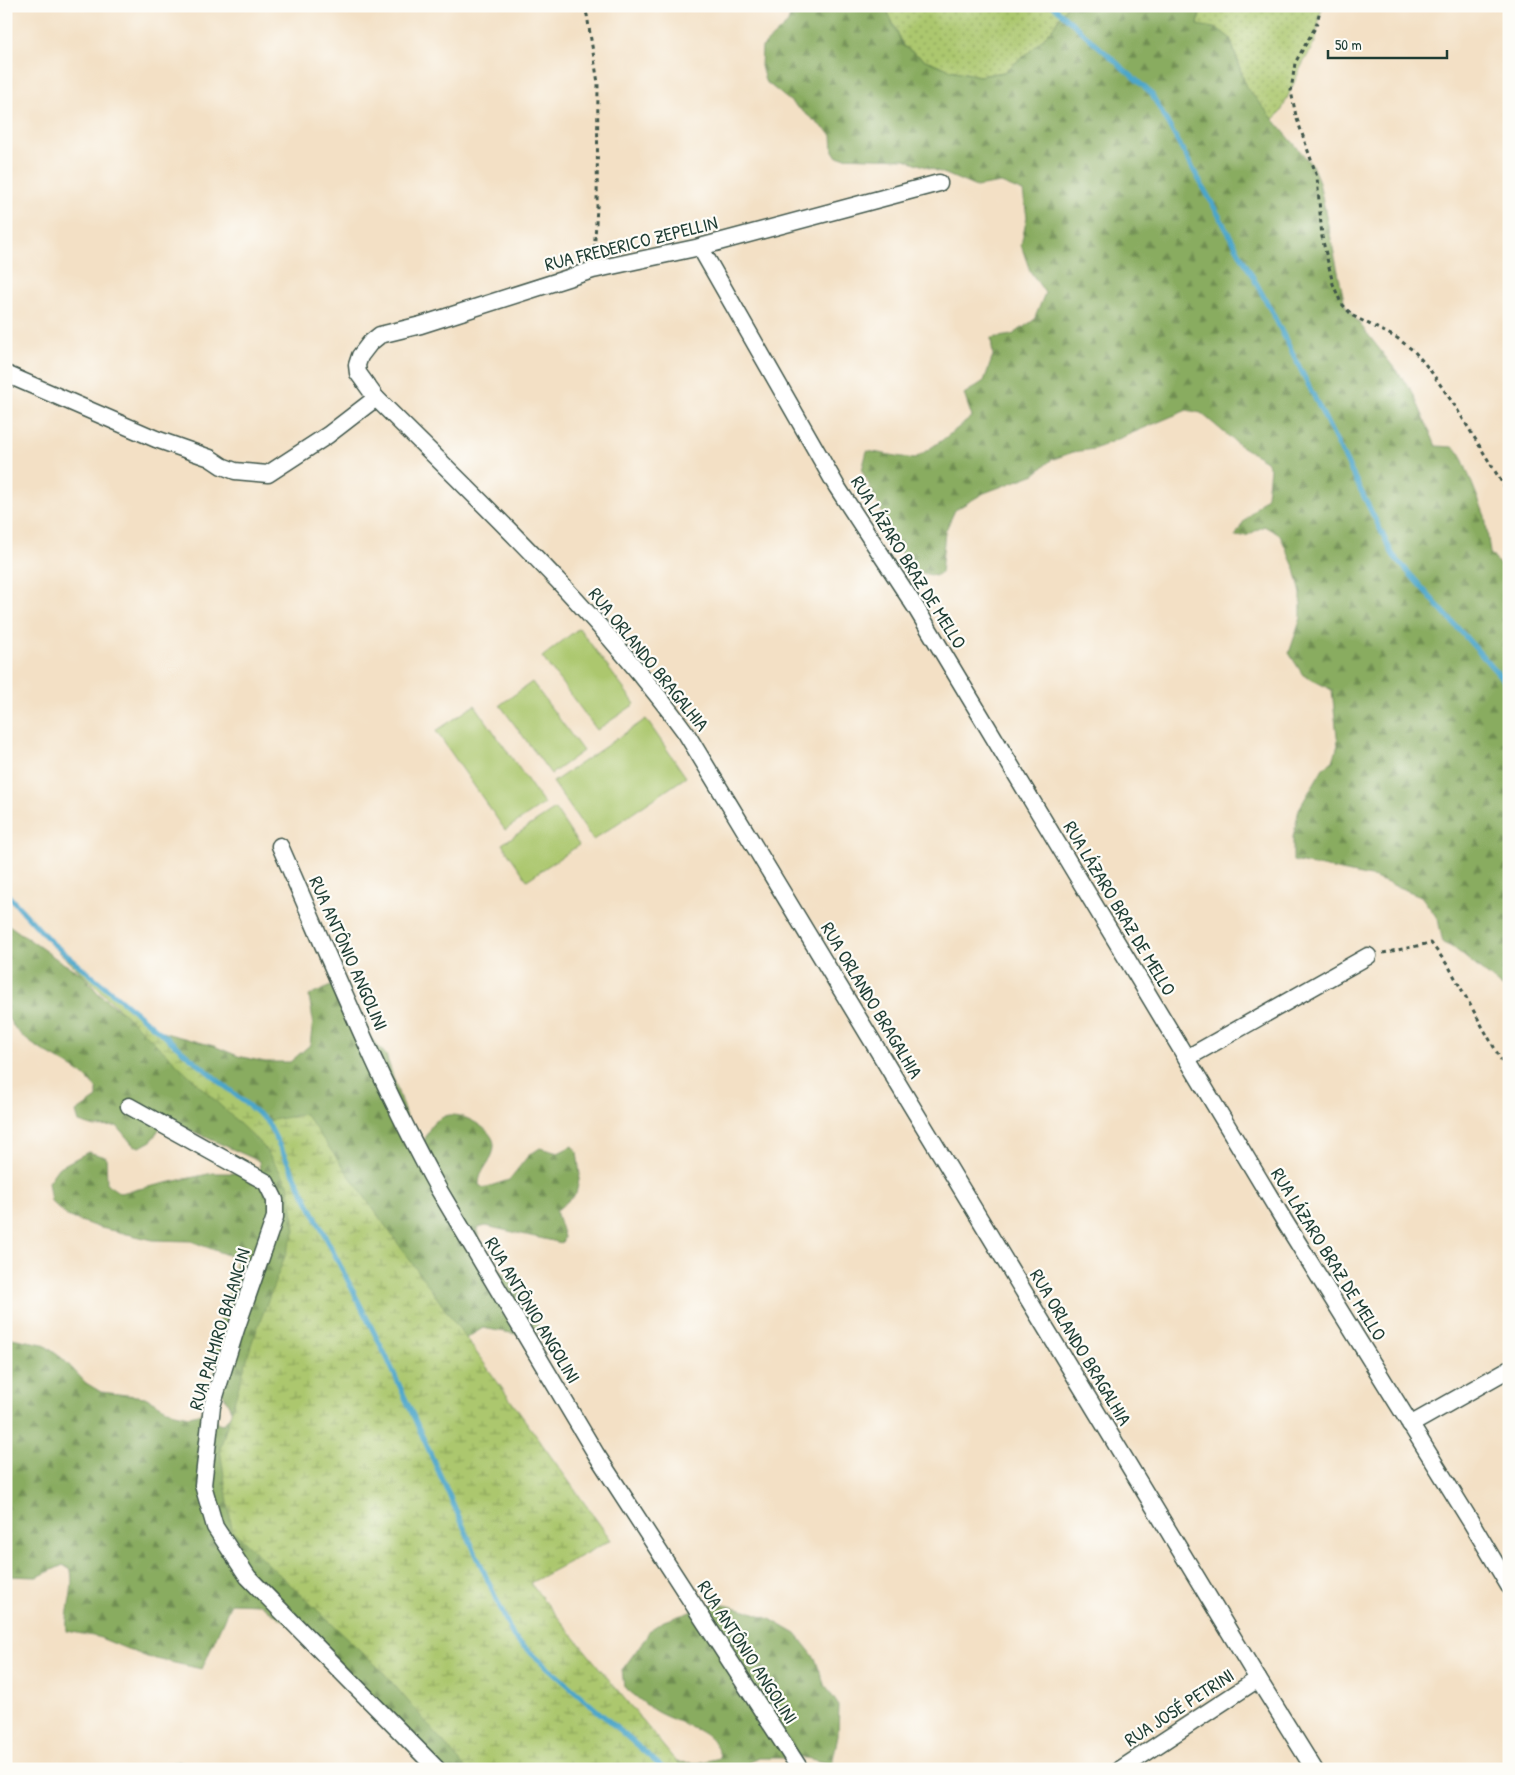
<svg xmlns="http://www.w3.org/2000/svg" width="1515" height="1775" font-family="'Patrick Hand',sans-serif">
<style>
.grass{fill:url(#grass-dots);stroke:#668251}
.forest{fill:url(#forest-firs);stroke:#54744a}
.wetland{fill:url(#wetland-marsh);stroke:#668251}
.green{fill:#acc76e;stroke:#668251}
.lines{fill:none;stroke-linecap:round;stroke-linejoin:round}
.stream{stroke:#4ca6ca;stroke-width:5}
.minor-casing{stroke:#3f554a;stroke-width:19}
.path{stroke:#3f554a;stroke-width:3;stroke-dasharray:4 4;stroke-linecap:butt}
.minor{stroke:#fff;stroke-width:16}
.labels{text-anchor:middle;stroke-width:4.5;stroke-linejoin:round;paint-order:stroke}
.street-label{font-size:19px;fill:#1f3d34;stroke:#fdfcf7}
</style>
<defs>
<pattern id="grass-dots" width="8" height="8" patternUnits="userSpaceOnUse" patternTransform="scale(1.25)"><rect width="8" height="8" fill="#acc76e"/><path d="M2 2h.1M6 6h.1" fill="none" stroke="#8ba35b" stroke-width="1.8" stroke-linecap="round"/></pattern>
<pattern id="forest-firs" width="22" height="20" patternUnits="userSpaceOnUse" patternTransform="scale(1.25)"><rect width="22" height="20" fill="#89ac61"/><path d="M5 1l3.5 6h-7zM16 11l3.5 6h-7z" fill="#6f8d51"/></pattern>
<pattern id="wetland-marsh" width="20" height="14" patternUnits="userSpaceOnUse" patternTransform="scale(1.25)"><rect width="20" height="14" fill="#acc76e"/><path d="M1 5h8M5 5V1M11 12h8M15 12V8" fill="none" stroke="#8ba35b"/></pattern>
</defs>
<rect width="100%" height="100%" fill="#fdfcf7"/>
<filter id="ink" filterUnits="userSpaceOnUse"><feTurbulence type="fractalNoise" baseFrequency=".02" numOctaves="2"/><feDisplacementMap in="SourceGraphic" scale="10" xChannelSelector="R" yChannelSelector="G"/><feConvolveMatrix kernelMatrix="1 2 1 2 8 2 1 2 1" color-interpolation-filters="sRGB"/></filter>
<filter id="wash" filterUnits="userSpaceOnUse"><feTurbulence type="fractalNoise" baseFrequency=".0096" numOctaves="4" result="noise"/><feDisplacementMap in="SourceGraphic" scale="20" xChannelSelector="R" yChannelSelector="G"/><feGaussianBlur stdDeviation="1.12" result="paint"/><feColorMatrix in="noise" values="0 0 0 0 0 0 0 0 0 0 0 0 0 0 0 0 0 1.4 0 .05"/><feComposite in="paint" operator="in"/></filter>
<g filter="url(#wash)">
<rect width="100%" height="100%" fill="#f3e0c5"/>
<!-- grass -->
<g class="grass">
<polygon points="885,6 1067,6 1052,29 1033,49 1004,72 979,76 951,70 925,60 903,46"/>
<polygon points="1201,6 1322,6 1315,42 1301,67 1281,112 1273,119 1246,87 1230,38 1198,25"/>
</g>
<!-- forest -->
<g class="forest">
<polygon points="792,6 885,6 903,46 925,60 951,70 979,76 1004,72 1033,49 1052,29 1067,6 1201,6 1198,25 1218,29 1230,38 1246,87 1312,165 1319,182 1345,305 1412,391 1436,446 1453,447 1460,453 1485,516 1490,553 1509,576 1509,987 1502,987 1454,948 1443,943 1438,919 1421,896 1375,878 1293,861 1293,837 1299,809 1323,768 1333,761 1338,745 1332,690 1303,675 1289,653 1301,618 1301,594 1295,569 1280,535 1264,526 1248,535 1235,537 1244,521 1267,496 1270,468 1266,461 1239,445 1201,413 1187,410 1094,449 1073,452 1051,460 1035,474 984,493 955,510 945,532 941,573 935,576 915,571 912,576 862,470 867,451 914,459 941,441 972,417 964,394 984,381 993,356 991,338 1012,335 1034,320 1045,293 1030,271 1021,245 1027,217 1023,192 1001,183 976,187 948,175 905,159 837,157 833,151 832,135 765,81 761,66 762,47 788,23"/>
<path d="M 6,923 L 61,962 L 82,974 L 99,994 L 119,1010 L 142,1024 L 165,1033 L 214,1046 L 238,1056 L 265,1062 L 290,1062 L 310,1045 L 313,1020 L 309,996 L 337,983 L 340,1004 L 386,1055 L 411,1132 L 424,1141 C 427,1135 430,1125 436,1121 C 439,1119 446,1115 450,1115 C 465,1114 495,1130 494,1146 C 494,1161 478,1170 479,1185 L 484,1188 L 509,1180 L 528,1156 L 540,1148 L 558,1153 L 572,1146 L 577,1152 L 580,1175 L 576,1194 L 556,1211 L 564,1237 L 562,1243 L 486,1226 L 478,1228 L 478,1239 L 490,1258 L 535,1309 L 539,1332 L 532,1337 L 483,1328 L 463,1340 L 554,1769 L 433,1769 L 310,1639 L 260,1604 L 231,1603 L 202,1669 L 147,1657 L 98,1637 L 67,1631 C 65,1609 75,1592 71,1570 L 63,1565 L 37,1577 L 6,1576 L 6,1337 L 43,1344 L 63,1359 L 86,1383 L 101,1392 L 145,1397 L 174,1413 L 189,1416 L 208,1412 L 218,1423 L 224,1424 L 232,1412 L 215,1377 L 214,1352 L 217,1326 L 229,1299 L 229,1277 L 236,1265 L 235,1258 L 191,1241 L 153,1240 L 97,1227 L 67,1216 L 51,1201 L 48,1182 L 58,1168 L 88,1152 L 106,1157 L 107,1184 L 120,1193 L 213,1173 L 253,1173 L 260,1169 L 259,1161 L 174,1123 L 162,1125 L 151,1141 L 140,1147 L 133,1145 L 117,1126 L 95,1127 L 79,1122 L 76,1112 L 97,1098 L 97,1089 C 92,1085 88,1079 83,1075 C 56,1055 21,1046 6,1014 Z"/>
<path d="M 716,1603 L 746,1610 L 770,1619 L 796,1634 L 815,1658 L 824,1684 L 839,1706 L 838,1735 L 832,1764 L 806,1758 L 758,1758 L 736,1769 L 642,1769 L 674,1762 L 698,1763 L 720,1758 C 718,1731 682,1725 661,1714 C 648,1708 636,1696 624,1687 L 622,1670 L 647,1636 L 648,1631 L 664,1621 Z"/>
<polygon points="178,1761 211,1769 154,1769"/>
</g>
<!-- wetland -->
<polygon class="wetland" points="53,946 267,1121 305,1114 611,1540 530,1583 682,1769 466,1769 383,1672 232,1530 220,1449 252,1342 295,1230 288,1184 263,1146"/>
<!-- green -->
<g class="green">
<polygon points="579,628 635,704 597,730 542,657"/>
<polygon points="532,682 583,751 551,774 500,705"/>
<polygon points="475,705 544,804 505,830 436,731"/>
<polygon points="646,719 686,777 593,840 553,782"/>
<polygon points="555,809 579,845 527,880 502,844"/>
</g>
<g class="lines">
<!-- stream -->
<g class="stream">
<polyline points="1053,6 1151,93 1270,308 1393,555 1509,686"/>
<polyline points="6,893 51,942 267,1121 387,1358 514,1638 664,1769"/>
</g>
</g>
</g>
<g filter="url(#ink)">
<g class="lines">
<defs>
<g id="minor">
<path d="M 939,183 L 700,247 L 593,270 L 421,325 L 380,335 L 370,343 L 360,356 L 357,365 L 358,373 L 376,398 C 484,505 596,610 686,733 L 1258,1679 L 1314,1769"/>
<polyline points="700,247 837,487 916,608 1285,1222 1471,1522 1509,1586"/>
<polyline points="6,374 156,439 210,458 222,466 235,471 268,474 328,435 376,398"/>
<path d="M 280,846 C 331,961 378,1080 439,1190 L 596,1454 L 800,1769"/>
<polyline points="1187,1058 1368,956"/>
<polyline points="129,1106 266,1182 275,1200 275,1217 236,1329 212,1406 203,1485 215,1527 248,1577 437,1769"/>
<polyline points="1410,1425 1509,1369"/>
<polyline points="1121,1769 1258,1679"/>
</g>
</defs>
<!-- minor casing -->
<use href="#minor" class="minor-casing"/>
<!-- path -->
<g class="path">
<polyline points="583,6 587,15 598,83 597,207 594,254"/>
<polyline points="1321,6 1316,26 1295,63 1291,91 1296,116 1317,177 1322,237 1333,284 1341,303 1353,316 1397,338 1414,351 1430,370 1455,406 1509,494"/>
<polyline points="1383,953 1431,943 1449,967 1509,1074"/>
</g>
<!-- minor -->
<use href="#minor" class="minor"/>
</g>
</g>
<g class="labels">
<!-- street labels -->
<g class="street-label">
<text transform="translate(631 243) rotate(-14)" y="7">RUA FREDERICO ZEPELLIN</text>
<text transform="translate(909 562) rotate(58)" y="7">RUA LÁZARO BRAZ DE MELLO</text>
<text transform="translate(649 659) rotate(51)" y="7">RUA ORLANDO BRAGALHIA</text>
<text transform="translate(1120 908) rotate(59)" y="7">RUA LÁZARO BRAZ DE MELLO</text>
<text transform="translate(349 953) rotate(66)" y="7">RUA ANTÔNIO ANGOLINI</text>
<text transform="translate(872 1000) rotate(59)" y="7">RUA ORLANDO BRAGALHIA</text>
<text transform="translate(1329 1254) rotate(58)" y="7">RUA LÁZARO BRAZ DE MELLO</text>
<text transform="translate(533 1310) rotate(59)" y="7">RUA ANTÔNIO ANGOLINI</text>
<text transform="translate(219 1329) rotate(-73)" y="7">RUA PALMIRO BALANCIN</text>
<text transform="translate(1081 1347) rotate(59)" y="7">RUA ORLANDO BRAGALHIA</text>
<text transform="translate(748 1652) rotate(57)" y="7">RUA ANTÔNIO ANGOLINI</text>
<text transform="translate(1179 1707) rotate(-33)" y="7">RUA JOSÉ PETRINI</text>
</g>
</g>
<!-- margin -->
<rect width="1515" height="1775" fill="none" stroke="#fdfcf7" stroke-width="25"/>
<!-- scale -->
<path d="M1328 50v8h119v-8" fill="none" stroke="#1f3d34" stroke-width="2.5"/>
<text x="1335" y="50" font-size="15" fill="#1f3d34" stroke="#fdfcf7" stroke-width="4" paint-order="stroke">50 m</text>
</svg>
